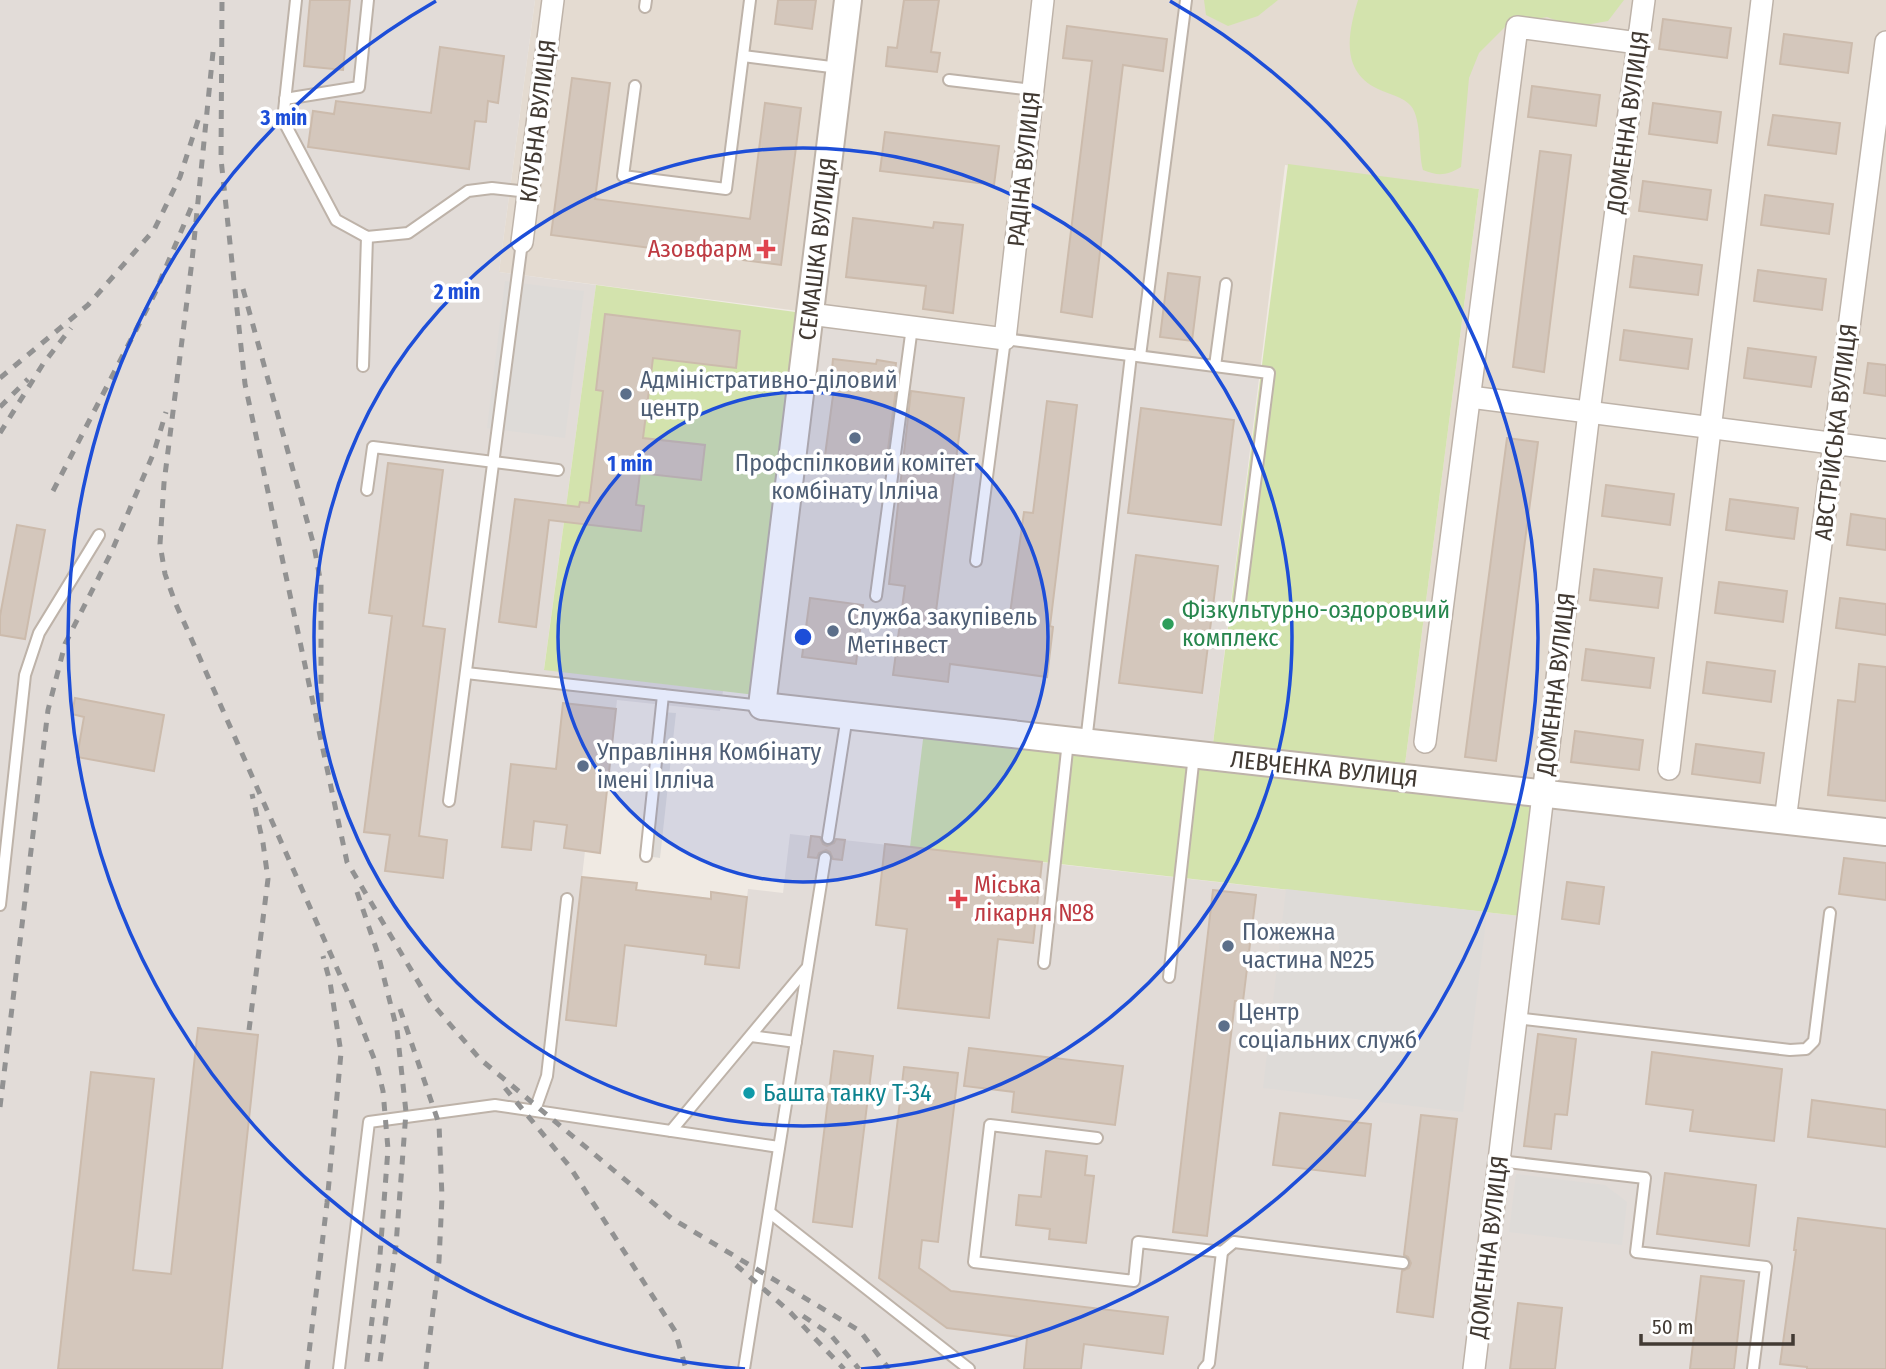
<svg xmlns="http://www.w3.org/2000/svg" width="1886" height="1369" font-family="'Fira Sans Condensed',sans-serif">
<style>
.residential{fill:#e4dbd1}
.industrial{fill:#e2dcd8}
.green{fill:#d3e3ad}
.parking{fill:#dedbd8}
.building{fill:#d4c7bc;stroke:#ccbbac;stroke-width:2}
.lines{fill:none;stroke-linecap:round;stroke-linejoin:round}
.service-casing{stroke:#beb3a9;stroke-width:14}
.minor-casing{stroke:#beb3a9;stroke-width:24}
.tertiary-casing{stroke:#beb3a9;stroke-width:30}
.service{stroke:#fff;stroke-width:10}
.minor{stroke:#fff;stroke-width:21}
.tertiary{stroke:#fff;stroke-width:26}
.rail{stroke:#929292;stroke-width:5;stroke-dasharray:9 9;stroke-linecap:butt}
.ring{fill:none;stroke:#1d4ed8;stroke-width:3.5}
.health-dot{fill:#e0444e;stroke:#fff;stroke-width:2.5}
.service-dot{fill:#5c6f8a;stroke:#fff;stroke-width:2.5}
.leisure-dot{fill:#2e9e5b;stroke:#fff;stroke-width:2.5}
.culture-dot{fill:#0f9aa8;stroke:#fff;stroke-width:2.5}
.labels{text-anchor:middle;stroke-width:7;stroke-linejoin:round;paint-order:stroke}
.street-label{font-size:24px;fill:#423a33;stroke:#fff}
.health-label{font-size:24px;fill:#be3a42;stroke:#fff;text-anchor:end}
.service-label{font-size:24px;fill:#4e5e75;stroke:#fff;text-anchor:start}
.leisure-label{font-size:24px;fill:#27864d;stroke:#fff;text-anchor:start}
.culture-label{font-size:24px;fill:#0d838f;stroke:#fff;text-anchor:start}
.centre{fill:#1d4ed8;stroke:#fff;stroke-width:3.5}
.ring-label{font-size:21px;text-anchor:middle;font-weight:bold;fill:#1d4ed8;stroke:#fff;stroke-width:7;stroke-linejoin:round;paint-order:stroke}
</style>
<rect width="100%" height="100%" fill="#f0eae3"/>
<!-- residential -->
<polygon class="residential" points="535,0 1886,0 1886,826 1404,772 1479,189 1285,165 1260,371 499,272"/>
<!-- industrial -->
<g class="industrial">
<polygon points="0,0 535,0 499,272 596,285 544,669 723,691 720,711 617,700 600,853 585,851 582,877 637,883 636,890 710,898 711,892 747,897 748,889 783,893 790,834 1520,916 1466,1369 0,1369"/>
<polygon points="810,314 1260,371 1212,751 763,701"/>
<polygon points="1549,801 1886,839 1886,1369 1482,1369"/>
</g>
<!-- green -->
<g class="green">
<polygon points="1204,0 1278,0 1258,16 1228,26 1206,15"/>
<path d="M 1358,0 L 1624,0 L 1608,21 L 1586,25 L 1560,22 L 1547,17 L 1508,24 L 1479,53 L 1469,78 L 1461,167 C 1446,176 1438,176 1423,170 C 1418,152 1422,120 1411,106 C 1404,97 1388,94 1378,89 C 1340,71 1348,33 1358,0 Z"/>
<polygon points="1288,164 1479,189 1404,772 1212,751"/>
<polygon points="596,285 810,314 764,696 544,670"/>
<polygon points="924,731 1534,800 1520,916 910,847"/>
</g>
<!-- parking -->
<g class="parking">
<polygon points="505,281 584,291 565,438 487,428"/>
<polygon points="661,712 676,713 660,858 646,856"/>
<polygon points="1286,889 1487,912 1463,1112 1263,1088"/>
<polygon points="1516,1174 1605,1185 1627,1202 1622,1245 1509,1232"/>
</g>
<!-- building -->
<g class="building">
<polygon points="310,0 350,0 343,70 304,66"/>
<polygon points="778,0 816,0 812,29 775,24"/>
<polygon points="904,0 939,0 931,52 940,53 937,72 886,66 888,47 897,48"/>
<polygon points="1663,19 1731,28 1727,58 1659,49"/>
<polygon points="1067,26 1167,39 1163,71 1123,65 1092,317 1061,312 1092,61 1063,58"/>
<polygon points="1784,34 1852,43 1848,73 1780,64"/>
<polygon points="440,47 504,56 498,103 488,101 486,122 475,121 469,169 308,147 313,111 334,114 336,101 431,113"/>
<polygon points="572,78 610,83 595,199 750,219 765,103 801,108 781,265 551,235"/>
<polygon points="1532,86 1600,95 1596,126 1528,117"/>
<polygon points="1653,103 1721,112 1717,143 1649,134"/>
<polygon points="1773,115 1840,123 1836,154 1768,145"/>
<polygon points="885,132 999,146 994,185 880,171"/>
<polygon points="1540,151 1571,155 1544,372 1513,367"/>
<polygon points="1643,181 1711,190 1707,220 1639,211"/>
<polygon points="1765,195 1833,204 1829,234 1761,225"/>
<polygon points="853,218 933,228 934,222 963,225 953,313 923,309 926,286 846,277"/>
<polygon points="1634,256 1702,265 1698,295 1630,287"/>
<polygon points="1758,270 1826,279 1822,310 1754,301"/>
<polygon points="1168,273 1200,277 1192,341 1160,337"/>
<polygon points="605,314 740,331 736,368 653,358 643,438 705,445 701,480 640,473 636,505 644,506 641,531 549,520 536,627 499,622 515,499 579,507 580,502 589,503 603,391 596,390"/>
<polygon points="1624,330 1692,339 1688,369 1620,360"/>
<polygon points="1748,348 1816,357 1811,387 1744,378"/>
<polygon points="833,359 876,364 877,360 896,363 893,389 896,389 885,472 824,463 834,388 830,388"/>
<polygon points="1868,363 1886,365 1886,396 1864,393"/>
<polygon points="911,391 964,398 936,611 1009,621 1024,512 1033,513 1047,401 1077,405 1050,626 1053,627 1047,677 950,664 948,682 893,675 905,586 889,584"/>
<polygon points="1141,408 1234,420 1221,525 1128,513"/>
<polygon points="1507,438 1538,442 1496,761 1465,757"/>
<polygon points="388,463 443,470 423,626 445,629 419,836 447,840 443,878 385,871 390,835 364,832 392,616 369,613"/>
<polygon points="1606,485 1674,494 1670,525 1602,516"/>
<polygon points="1730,499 1798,508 1794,539 1726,530"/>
<polygon points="1851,514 1886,519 1886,550 1847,545"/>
<polygon points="17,525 45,530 25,639 0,635 0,616"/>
<polygon points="1136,555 1218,566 1202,693 1119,683"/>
<polygon points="1594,569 1662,578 1658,608 1590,600"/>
<polygon points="1719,582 1787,591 1783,622 1715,613"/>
<polygon points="810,598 863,605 856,664 802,657"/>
<polygon points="1840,598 1886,604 1886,635 1836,628"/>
<polygon points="1586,649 1654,658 1650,688 1582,680"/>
<polygon points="1707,662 1775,671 1771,702 1703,693"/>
<polygon points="1859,664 1886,667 1886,801 1828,795 1838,700 1855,702"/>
<polygon points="75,698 164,715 154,771 77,757 84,717 72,714"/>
<polygon points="563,703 616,709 600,853 564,848 567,825 534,821 531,850 502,847 511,764 556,769"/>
<polygon points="1575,731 1643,740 1639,770 1571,762"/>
<polygon points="1696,744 1764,753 1760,783 1692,774"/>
<polygon points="811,836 820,837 823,844 827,846 834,843 836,839 845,840 842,860 833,859 830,852 826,850 819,853 817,858 808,857"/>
<polygon points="885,844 1042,862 1033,943 998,939 989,1018 898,1008 907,929 876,925"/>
<polygon points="1844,858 1886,863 1886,900 1839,894"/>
<polygon points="582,877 637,883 636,890 711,899 711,892 747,897 739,968 705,964 706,955 625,945 616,1026 566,1020"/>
<polygon points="1567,882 1604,887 1599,924 1562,919"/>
<polygon points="1213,890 1256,895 1243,1001 1235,1001 1207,1236 1173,1232"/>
<polygon points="198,1028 258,1035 222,1369 58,1369 91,1072 154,1079 133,1270 171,1274"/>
<polygon points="1538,1034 1576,1039 1567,1115 1555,1114 1551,1149 1524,1146"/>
<polygon points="969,1048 1123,1066 1115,1125 1012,1112 1014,1092 964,1086"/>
<polygon points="834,1051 873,1056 852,1227 813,1222"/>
<polygon points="1652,1052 1782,1069 1774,1141 1690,1131 1693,1110 1646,1104"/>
<polygon points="904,1067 958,1073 938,1242 922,1240 919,1268 951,1291 1168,1317 1163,1354 1084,1344 1081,1369 1024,1369 1027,1338 947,1328 879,1278"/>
<polygon points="1812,1100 1886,1110 1886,1147 1808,1137"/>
<polygon points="1280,1113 1371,1124 1365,1176 1273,1165"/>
<polygon points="1421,1115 1457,1119 1433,1317 1397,1312 1402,1271 1409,1268 1411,1263 1408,1257 1404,1255"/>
<polygon points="1046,1151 1087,1156 1085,1175 1094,1176 1086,1243 1049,1239 1050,1229 1016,1225 1019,1195 1041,1197"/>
<polygon points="1665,1173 1756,1185 1749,1246 1657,1234"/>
<polygon points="1798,1218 1886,1229 1886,1369 1807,1369 1807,1367 1780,1364 1796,1250 1794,1250"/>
<polygon points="1701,1276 1744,1281 1734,1369 1690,1369"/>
<polygon points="1518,1303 1562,1308 1555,1369 1510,1369"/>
</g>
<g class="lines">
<defs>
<g id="service">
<polyline points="296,0 283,120 336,220 367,237 408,233 468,191 492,188 528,192"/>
<polyline points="645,7 646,0"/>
<polyline points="743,56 839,68"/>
<polyline points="949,80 1033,90"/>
<polyline points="635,86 623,176 726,189 750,0"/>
<polyline points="285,99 359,87 368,0"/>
<polyline points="1140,356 1186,0"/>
<polyline points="363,366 367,237"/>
<polyline points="1215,366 1226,284"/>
<polyline points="367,490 373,447 558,470"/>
<polyline points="976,561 1005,339 1269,373 1240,601"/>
<polyline points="876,596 912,327"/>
<polyline points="466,673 762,706"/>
<polyline points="1086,742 1131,355"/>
<polyline points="449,801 522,242"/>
<polyline points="828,838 847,716"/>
<polyline points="646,856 663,695"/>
<polyline points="0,905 25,675 39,633 99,535"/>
<polyline points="1044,963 1068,741"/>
<polyline points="1169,977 1194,755"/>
<polyline points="1516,1018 1790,1050 1806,1049 1814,1041 1830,913"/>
<polyline points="751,1036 796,1042"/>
<polyline points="535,1110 547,1076 567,899"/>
<polyline points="671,1131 806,969"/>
<polyline points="1097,1138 990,1125 974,1262 1134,1281 1138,1242 1222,1252 1234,1242 1403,1263"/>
<polyline points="1499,1161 1645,1178 1636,1252 1766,1267 1753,1369"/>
<polyline points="769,1212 969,1369"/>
<polyline points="339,1369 369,1122 495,1105 779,1147"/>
<polyline points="744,1369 825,858"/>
<polyline points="1204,1369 1209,1363 1222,1252"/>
</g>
<g id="minor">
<polyline points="522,242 553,0"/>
<polyline points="810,314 1005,339 1043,0"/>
<polyline points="1470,397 1886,450"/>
<polyline points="1425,742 1517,27 1638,43"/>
<polyline points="1669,769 1762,0"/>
<polyline points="1785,821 1886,42"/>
<polyline points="1474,1369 1589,412 1644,0"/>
</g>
<polyline id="tertiary" points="848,0 762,706 1886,832"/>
</defs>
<!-- service casing -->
<use href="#service" class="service-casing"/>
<!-- minor casing -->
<use href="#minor" class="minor-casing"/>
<!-- tertiary casing -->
<use href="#tertiary" class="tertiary-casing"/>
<!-- service -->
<use href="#service" class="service"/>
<!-- minor -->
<use href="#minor" class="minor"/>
<!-- tertiary -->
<use href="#tertiary" class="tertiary"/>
<!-- rail -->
<g class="rail">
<polyline points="222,2 221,159 245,384 347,862 429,1000 480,1059 671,1218 860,1331 889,1369"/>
<polyline points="213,52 192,261 164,483 160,544 165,574 175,602 351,1000 377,1066 383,1091 388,1149 380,1255 366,1369"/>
<polyline points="243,289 314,546 321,584 321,709"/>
<polyline points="0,378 88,305 154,230 180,177 200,114"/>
<polyline points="0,407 28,379"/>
<polyline points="0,433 43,364 71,328"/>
<polyline points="53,491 155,293 191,208"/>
<polyline points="357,892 378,954 397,1030 406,1112 396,1245 379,1369"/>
<polyline points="400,1009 439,1124 442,1197 439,1261 426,1369"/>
<polyline points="249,1030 268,879 263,843 252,794"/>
<polyline points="505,1088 570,1167 675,1331 686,1369"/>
<polyline points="0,1107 48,710 65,644 111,553 154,452 166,412"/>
<polyline points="736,1265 789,1311 844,1369"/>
<polyline points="803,1316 830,1334 859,1369"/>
<polyline points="307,1369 327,1203 341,1053 330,982 323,956"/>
</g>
</g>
<!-- distance rings -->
<circle cx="803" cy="637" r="245" fill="#1d4ed8" fill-opacity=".12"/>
<g class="ring">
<circle cx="803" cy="637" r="245"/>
<circle cx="803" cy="637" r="489"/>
<path d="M745 1369A734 734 0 0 1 436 1M1170 1A734 734 0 0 1 861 1369"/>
</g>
<!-- markers -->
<g class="health-dot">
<path d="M762.5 238.5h7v7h7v7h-7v7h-7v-7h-7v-7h7z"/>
<path d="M954.5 888.5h7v7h7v7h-7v7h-7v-7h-7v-7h7z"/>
</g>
<g class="service-dot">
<circle cx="626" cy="394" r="7"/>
<circle cx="855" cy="438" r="7"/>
<circle cx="833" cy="631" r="7"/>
<circle cx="583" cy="766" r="7"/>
<circle cx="1228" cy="946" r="7"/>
<circle cx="1224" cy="1026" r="7"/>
</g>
<circle class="leisure-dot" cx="1168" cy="624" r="7"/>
<circle class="culture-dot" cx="749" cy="1093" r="7"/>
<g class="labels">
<!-- street labels -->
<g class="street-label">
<text transform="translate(538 121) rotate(-83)" y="8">КЛУБНА ВУЛИЦЯ</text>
<text transform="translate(1628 122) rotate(-82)" y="8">ДОМЕННА ВУЛИЦЯ</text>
<text transform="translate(1024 169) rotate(-84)" y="8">РАДІНА ВУЛИЦЯ</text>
<text transform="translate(818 249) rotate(-83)" y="8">СЕМАШКА ВУЛИЦЯ</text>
<text transform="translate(1836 432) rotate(-83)" y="8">АВСТРІЙСЬКА ВУЛИЦЯ</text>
<text transform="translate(1556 684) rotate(-83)" y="8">ДОМЕННА ВУЛИЦЯ</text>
<text transform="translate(1324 769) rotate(6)" y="8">ЛЕВЧЕНКА ВУЛИЦЯ</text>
<text transform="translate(1489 1247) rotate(-83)" y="8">ДОМЕННА ВУЛИЦЯ</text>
</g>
<!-- health labels -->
<g class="health-label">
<text x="752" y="257">Азовфарм</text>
<text x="974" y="893" text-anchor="start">Міська<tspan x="974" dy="28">лікарня №8</tspan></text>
</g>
<!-- service labels -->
<g class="service-label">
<text x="640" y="388">Адміністративно-діловий<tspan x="640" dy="28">центр</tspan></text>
<text x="855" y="471" text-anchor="middle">Профспілковий комітет<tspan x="855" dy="28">комбінату Ілліча</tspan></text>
<text x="847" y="625">Служба закупівель<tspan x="847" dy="28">Метінвест</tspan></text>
<text x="597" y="760">Управління Комбінату<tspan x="597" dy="28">імені Ілліча</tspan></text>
<text x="1242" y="940">Пожежна<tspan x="1242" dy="28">частина №25</tspan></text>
<text x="1238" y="1020">Центр<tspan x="1238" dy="28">соціальних служб</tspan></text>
</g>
<!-- leisure labels -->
<g class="leisure-label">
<text x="1182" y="618">Фізкультурно-оздоровчий<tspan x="1182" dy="28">комплекс</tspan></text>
</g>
<!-- culture labels -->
<g class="culture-label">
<text x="763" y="1101">Башта танку Т-34</text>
</g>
</g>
<circle cx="803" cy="637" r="10" class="centre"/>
<g class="ring-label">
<text x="284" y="125">3 min</text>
<text x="457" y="299">2 min</text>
<text x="630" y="471">1 min</text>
</g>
<!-- scale -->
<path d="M1641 1334v10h152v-10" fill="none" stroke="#423a33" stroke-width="3.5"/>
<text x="1652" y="1334" font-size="21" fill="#423a33" stroke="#ffffff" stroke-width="5" paint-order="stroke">50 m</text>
</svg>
